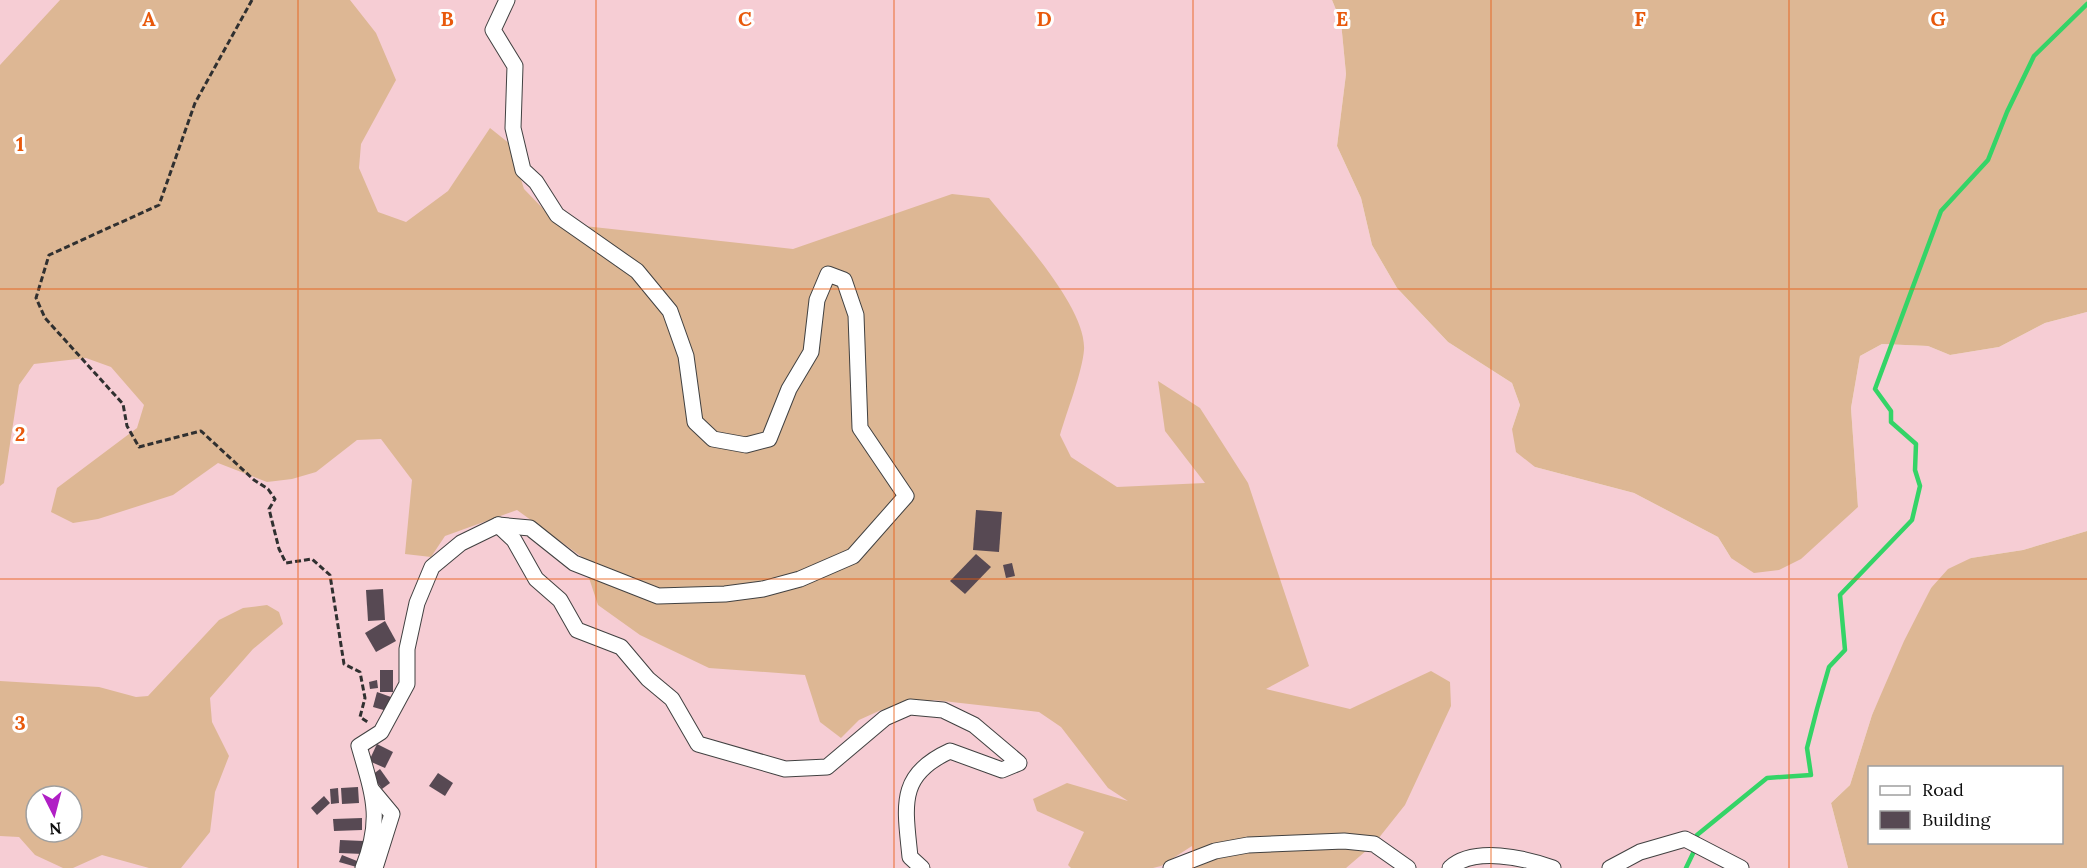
<svg xmlns="http://www.w3.org/2000/svg" width="2087" height="868" font-family="Lora,serif">
<style>
.farmland{fill:#f6cdd4;fill-rule:evenodd}
.forest{fill:#ddb794;fill-rule:evenodd}
.lines{fill:none;stroke-linecap:round;stroke-linejoin:round}
.stream{stroke:#34d467;stroke-width:4.5}
.building{fill:#574953}
.minor-casing{stroke:#414141;stroke-width:17}
.path{stroke:#303030;stroke-width:3;stroke-dasharray:6 3;stroke-linecap:butt}
.minor{stroke:#fff;stroke-width:15}
.grid{fill:none;stroke:#e8590c;stroke-width:1.5;stroke-opacity:0.55}
.grid-label{font-size:20px;text-anchor:middle;font-weight:bold;fill:#e8590c;stroke:#fff;stroke-width:6;stroke-linejoin:round;paint-order:stroke}
</style>
<rect width="100%" height="100%" fill="#ffeef3"/>
<!-- farmland -->
<path class="farmland" d="M 0,0 L 1332,0 L 1341,22 L 1346,74 L 1337,146 L 1361,198 L 1372,245 L 1397,288 L 1448,342 L 1512,383 L 1520,405 L 1512,429 L 1535,467 L 1634,493 L 1718,537 L 1731,558 L 1858,507 L 1851,408 L 1860,356 L 1882,344 L 1928,346 L 1950,355 L 1999,347 L 2045,323 L 2087,312 L 2087,531 L 2023,550 L 1971,558 L 1931,588 L 1872,715 L 1850,785 L 1831,803 L 1848,868 L 0,868 ZM 36,796 L 72,796 L 72,832 L 36,832 Z"/>
<!-- forest -->
<g class="forest">
<path d="M 60,0 L 350,0 L 376,33 L 396,80 L 361,144 L 359,168 L 378,212 L 406,222 L 448,191 L 490,128 L 510,144 L 524,189 L 557,223 L 793,249 L 952,194 L 989,198 C 1015,231 1087,307 1084,350 C 1082,373 1067,411 1060,435 L 1071,457 L 1117,487 L 1205,483 L 1165,431 L 1158,381 L 1200,408 L 1248,483 L 1309,666 L 1266,689 L 1350,709 L 1431,671 L 1450,682 L 1451,706 L 1405,805 L 1374,844 L 1346,868 L 1195,868 L 1192,846 L 1161,866 L 1153,868 L 1071,868 L 1068,865 L 1084,832 L 1037,811 L 1033,799 L 1067,783 L 1128,801 L 1108,788 L 1061,727 L 1039,712 L 934,700 L 910,707 L 881,710 L 859,720 L 841,738 L 820,722 L 805,675 L 709,668 L 640,635 L 598,605 L 582,557 L 517,510 L 445,536 L 431,557 L 405,554 L 412,480 L 381,439 L 357,440 L 316,472 L 292,479 L 267,482 L 218,463 L 173,495 L 98,519 L 73,523 L 51,512 L 57,488 L 137,428 L 144,405 L 111,367 L 86,358 L 34,364 L 19,385 L 4,483 L 0,486 L 0,65 Z"/>
<polygon points="1332,0 2087,0 2087,312 2045,323 1999,347 1950,355 1928,346 1882,344 1860,356 1851,408 1858,507 1801,559 1779,570 1754,573 1731,558 1718,537 1634,493 1535,467 1516,452 1512,429 1520,405 1512,383 1448,342 1397,288 1372,245 1361,198 1337,146 1346,74 1341,22"/>
<path d="M 2087,531 L 2087,868 L 1848,868 L 1831,803 L 1850,785 L 1872,715 L 1904,641 L 1931,588 L 1948,569 L 1971,558 L 2023,550 ZM 1870,768 L 2062,768 L 2062,842 L 1870,842 Z"/>
<path d="M 267,605 L 279,612 L 283,624 L 253,649 L 210,698 L 212,722 L 229,756 L 215,792 L 210,832 L 181,868 L 149,868 L 102,855 L 73,868 L 63,868 L 35,855 L 19,837 L 0,836 L 0,681 L 99,687 L 136,697 L 148,696 L 219,620 L 243,608 ZM 36,796 L 72,796 L 72,832 L 36,832 Z"/>
</g>
<g class="lines">
<!-- stream -->
<polyline class="stream" points="1686,868 1697,845 1697,835 1767,778 1811,775 1807,748 1817,709 1829,667 1845,650 1840,595 1912,520 1920,486 1915,470 1916,444 1891,422 1891,411 1875,389 1941,211 1988,160 2007,112 2034,56 2087,4"/>
</g>
<!-- building -->
<g class="building">
<polygon points="976,510 1002,512 999,552 973,550"/>
<polygon points="976,554 991,567 965,594 950,581"/>
<polygon points="1012,563 1015,576 1006,578 1003,565"/>
<polygon points="383,589 385,620 368,621 366,590"/>
<polygon points="385,621 396,641 376,652 365,633"/>
<rect x="380" y="670" width="13" height="22"/>
<polygon points="377,680 378,688 370,689 369,682"/>
<polygon points="377,692 391,697 387,711 373,707"/>
<polygon points="377,744 393,752 385,768 369,761"/>
<polygon points="380,769 390,783 382,789 372,775"/>
<polygon points="438,773 453,783 445,796 429,786"/>
<polygon points="358,787 359,803 342,804 341,788"/>
<polygon points="338,788 339,803 331,804 330,789"/>
<polygon points="324,796 330,803 317,815 311,808"/>
<polygon points="362,818 362,830 334,831 333,819"/>
<polygon points="340,840 364,841 363,854 339,853"/>
<polygon points="342,855 362,863 360,868 339,862"/>
</g>
<g class="lines">
<defs>
<g id="minor">
<polyline points="498,525 530,528 574,563 658,596 725,594 763,589 800,579 853,556 906,496 860,428 856,315 844,280 828,274 817,300 811,352 789,389 769,439 746,445 713,439 695,422 686,356 670,311 637,271 557,215 536,182 523,170 513,128 515,66 493,30 507,0"/>
<polyline points="372,790 392,814 375,868"/>
<path d="M 363,868 C 383,818 373,795 359,746 L 381,732 L 407,684 L 407,649 L 417,603 L 432,567 L 461,543 L 498,525 L 514,540 L 536,579 L 560,600 L 577,630 L 621,647 L 648,679 L 672,699 L 698,744 L 785,769 L 827,767 L 885,718 L 910,707 L 943,710 L 974,725 L 1019,763 L 1002,770 L 950,751 C 897,775 905,806 910,857 L 922,868"/>
<polyline points="1171,868 1215,851 1248,845 1344,841 1374,844 1408,868"/>
<path d="M 1450,868 C 1474,846 1525,858 1553,868"/>
<polyline points="1610,868 1640,852 1685,839 1741,868"/>
</g>
</defs>
<!-- minor casing -->
<use href="#minor" class="minor-casing"/>
<!-- path -->
<polyline class="path" points="252,0 195,103 159,205 49,255 36,298 45,318 123,404 127,426 139,447 201,431 254,480 268,489 275,499 269,509 279,549 286,563 312,559 330,575 344,664 360,672 365,698 360,717 369,723"/>
<!-- minor -->
<use href="#minor" class="minor"/>
</g>
<!-- grid -->
<path class="grid" d="M 298,0 L 298,868M 596,0 L 596,868M 894,0 L 894,868M 1193,0 L 1193,868M 1491,0 L 1491,868M 1789,0 L 1789,868M 0,289 L 2087,289M 0,579 L 2087,579"/>
<g class="grid-label">
<text x="149" y="26">A</text>
<text x="447" y="26">B</text>
<text x="745" y="26">C</text>
<text x="1044" y="26">D</text>
<text x="1342" y="26">E</text>
<text x="1640" y="26">F</text>
<text x="1938" y="26">G</text>
<text x="20" y="151">1</text>
<text x="20" y="441">2</text>
<text x="20" y="730">3</text>
</g>
<!-- legend -->
<rect x="1868" y="766" width="195" height="78" fill="#ffffff" stroke="#9f9f9f" stroke-width="1.5"/>
<rect x="1880" y="786" width="30" height="9" fill="#ffffff" stroke="#9f9f9f" stroke-width="1.5"/>
<text x="1922" y="796" font-size="18" fill="#0e0e0e">Road</text>
<rect x="1880" y="811" width="30" height="18" fill="#574953" stroke="#9f9f9f" stroke-width="1.5"/>
<text x="1922" y="826" font-size="18" fill="#0e0e0e">Building</text>
<!-- north arrow -->
<g transform="translate(54 814) rotate(174)"><circle r="28" fill="#ffffff" stroke="#9f9f9f" stroke-width="1.5"/>
<path d="M0-4.5L10 22L0 15L-10 22Z" fill="#b01fc5"/>
<text y="-9" font-size="16" font-weight="bold" text-anchor="middle" fill="#0e0e0e">N</text>
</g>
</svg>
